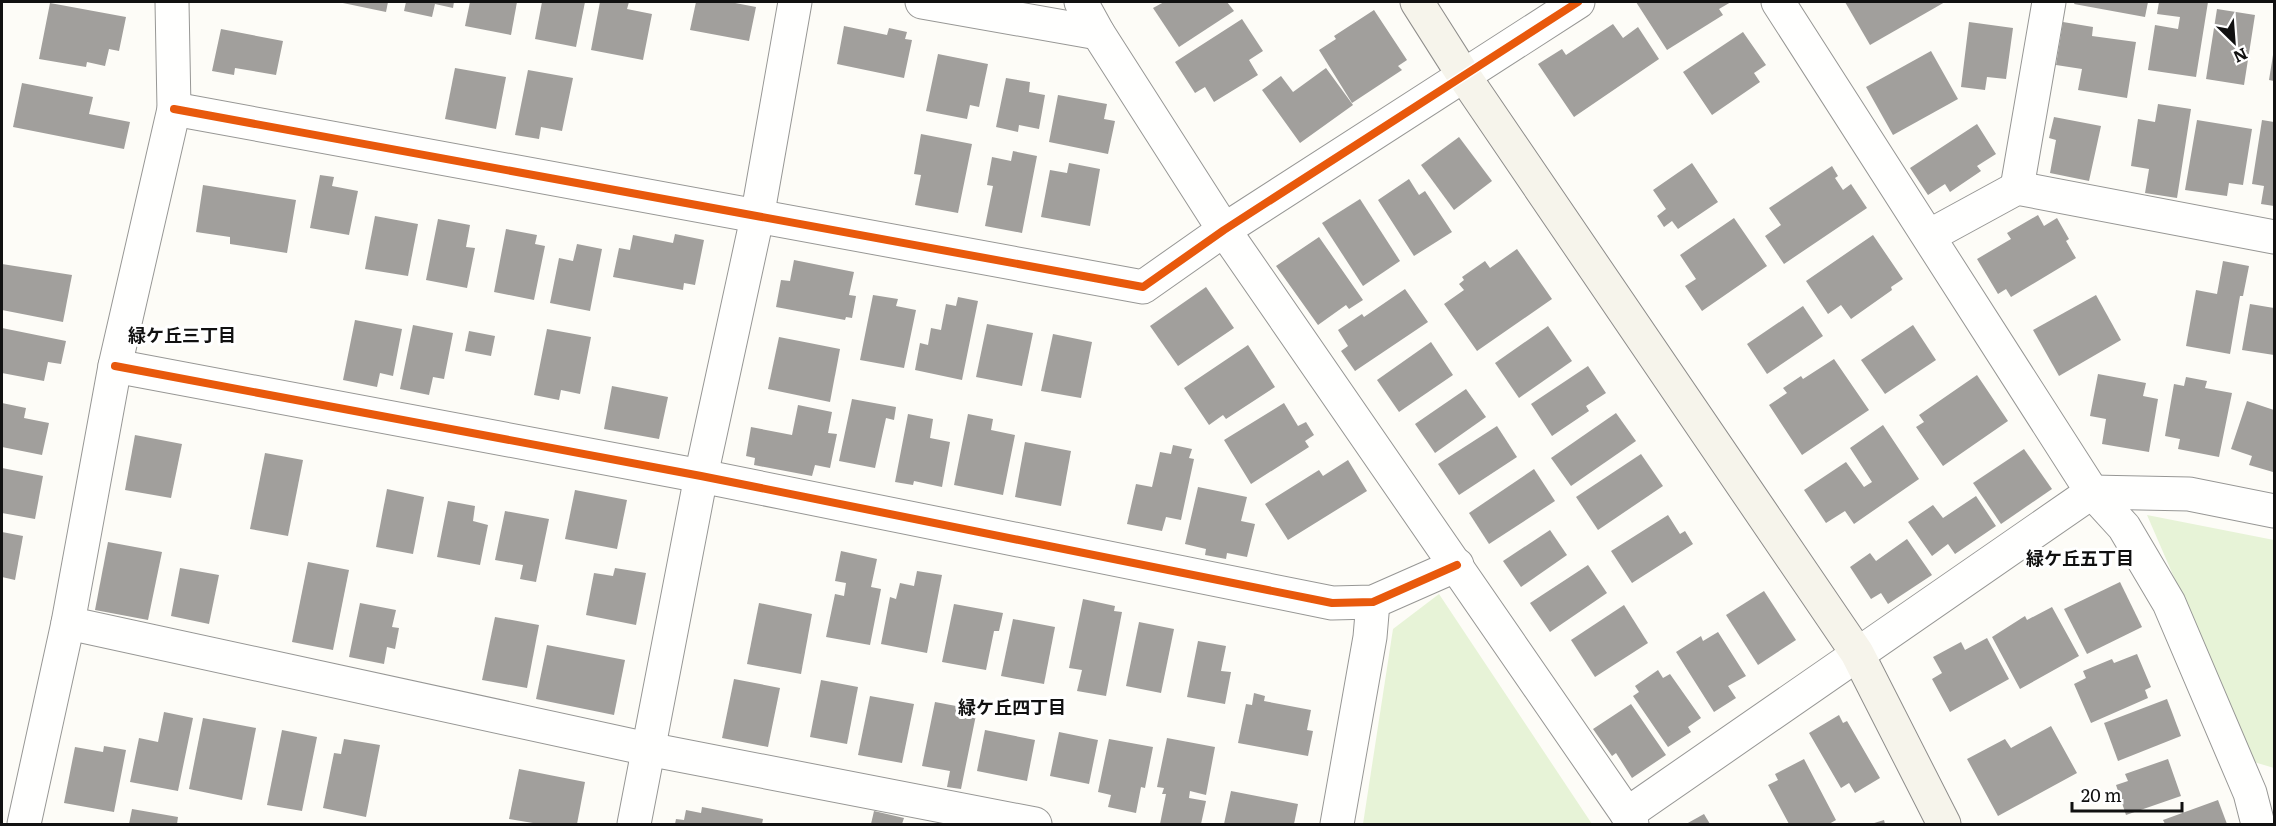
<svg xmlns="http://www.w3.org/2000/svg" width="2276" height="826" font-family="Literata,'Noto Sans JP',serif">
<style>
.green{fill:#e7f3d7}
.building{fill:#a19f9c}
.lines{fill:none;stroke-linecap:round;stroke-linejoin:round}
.street-casing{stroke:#979795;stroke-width:35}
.secondary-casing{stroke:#8e8d8b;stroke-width:35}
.street{stroke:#fffffe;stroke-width:33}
.secondary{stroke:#f6f4eb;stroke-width:33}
.cycleway-casing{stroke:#fff;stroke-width:11}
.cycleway{stroke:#e8590c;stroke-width:8}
.labels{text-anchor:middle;stroke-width:6;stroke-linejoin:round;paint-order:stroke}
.neighbourhood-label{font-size:18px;font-weight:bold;fill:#111;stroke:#fff}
</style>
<rect width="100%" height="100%" fill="#fdfcf7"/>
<!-- green -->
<g class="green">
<polygon points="2147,515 2274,540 2274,768 2254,762"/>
<polygon points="1439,594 1592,824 1363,824 1393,629"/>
</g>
<!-- building -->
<g class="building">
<polygon points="338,2 388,2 386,12"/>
<polygon points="406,2 454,2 453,8 435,4 432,17 404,11"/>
<polygon points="470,2 517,2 511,35 465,26"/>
<polygon points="542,2 585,2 576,47 535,39"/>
<polygon points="600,2 629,2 627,9 652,14 643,60 591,50"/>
<polygon points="696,2 730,2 756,7 749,41 690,30"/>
<polygon points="1164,2 1227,2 1234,11 1179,47 1153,8"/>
<polygon points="1636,2 1731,2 1719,9 1723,15 1667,50"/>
<polygon points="1845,2 1945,2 1870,45"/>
<polygon points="2075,2 2148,2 2145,17 2074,4"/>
<polygon points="2159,2 2208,2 2196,77 2148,70 2155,25 2178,29 2180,17 2157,14"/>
<polygon points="50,3 126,17 119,51 109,49 105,66 87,62 86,67 39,59"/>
<polygon points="2217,9 2255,15 2244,85 2206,79"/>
<polygon points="1374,10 1407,60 1398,66 1402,70 1352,103 1319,50 1336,39 1334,36"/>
<polygon points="1242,19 1263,51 1249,60 1258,75 1214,102 1205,87 1195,93 1175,62"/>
<polygon points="1969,22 2013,28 2006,79 1987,77 1985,90 1961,87"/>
<polygon points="2063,22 2093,27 2092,36 2136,42 2127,98 2078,90 2082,69 2056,65"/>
<polygon points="1613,24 1623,38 1638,27 1659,59 1574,117 1538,64 1562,49 1566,55"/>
<polygon points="844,26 887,35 889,28 907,32 905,39 912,40 904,78 837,64"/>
<polygon points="221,29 283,41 276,75 235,68 234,75 212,71"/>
<polygon points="1743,32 1766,65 1754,73 1760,82 1712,115 1683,72"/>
<polygon points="1931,51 1958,99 1893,135 1866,87"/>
<polygon points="938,54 988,64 979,107 970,105 967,119 926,111"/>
<polygon points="2273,55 2274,55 2274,81 2269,80"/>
<polygon points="455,68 506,77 496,129 445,119"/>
<polygon points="1326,68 1353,105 1300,143 1262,90 1281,76 1293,92"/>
<polygon points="528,70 573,78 562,131 541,127 539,139 515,135"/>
<polygon points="1006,78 1030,82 1029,92 1045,95 1039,129 1019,125 1018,132 996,127"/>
<polygon points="22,83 93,97 89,114 130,122 124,149 13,127"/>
<polygon points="1058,95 1107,104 1104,119 1115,121 1108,154 1049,142"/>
<polygon points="2158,104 2191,109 2177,198 2145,193 2149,169 2131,166 2138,119 2155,122"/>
<polygon points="2054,117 2101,126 2089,181 2050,173 2056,140 2049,138"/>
<polygon points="2197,120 2252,129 2243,185 2229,183 2227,196 2185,190"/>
<polygon points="2262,120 2274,122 2274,206 2261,204 2264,186 2252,184"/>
<polygon points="1977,124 1996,154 1977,166 1981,171 1950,192 1945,184 1928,195 1910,168"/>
<polygon points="921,134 972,144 958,213 915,205 921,175 914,174"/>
<polygon points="1459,137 1492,181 1454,210 1421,165"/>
<polygon points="1013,151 1037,156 1022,233 985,226 993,186 987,185 992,157 1011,161"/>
<polygon points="1069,163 1100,169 1090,226 1041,217 1050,170 1067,173"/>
<polygon points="1692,163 1718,202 1678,229 1672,221 1664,227 1657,216 1666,209 1653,190"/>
<polygon points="1832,166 1838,176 1835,178 1843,190 1851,184 1867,208 1784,264 1765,236 1781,225 1769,208"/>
<polygon points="320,175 334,177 332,186 358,191 349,235 310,228"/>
<polygon points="1409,179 1419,195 1425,191 1452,232 1414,256 1378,200"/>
<polygon points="203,185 296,200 287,253 230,244 230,237 196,232"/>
<polygon points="1360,199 1400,261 1363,286 1322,223"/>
<polygon points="2038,215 2044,226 2057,218 2069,239 2066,241 2076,258 2011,297 2006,289 1998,294 1977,259 2011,239 2007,233"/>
<polygon points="375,216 418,224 408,276 365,269"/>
<polygon points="1734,218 1767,266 1702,311 1685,286 1696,279 1680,255"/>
<polygon points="438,219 470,225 466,247 475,248 467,288 426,280"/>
<polygon points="506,229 537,235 535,244 545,246 534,300 494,292"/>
<polygon points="675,234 704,240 695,285 684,283 683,290 613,277 619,248 630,250 633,235 673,243"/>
<polygon points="1873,235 1903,279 1891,287 1892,290 1851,319 1841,305 1828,314 1806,281"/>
<polygon points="1319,237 1363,300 1349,309 1346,305 1318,325 1276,266"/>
<polygon points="577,244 602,249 590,311 550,303 559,258 573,261"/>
<polygon points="1517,249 1552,299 1477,351 1444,304 1464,290 1459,284 1464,280 1462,277 1485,261 1490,268"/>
<polygon points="794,260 854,272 849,295 856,296 852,318 846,317 845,320 776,307 781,280 790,281"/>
<polygon points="2223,261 2249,266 2243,296 2240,296 2230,354 2186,346 2196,290 2217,294"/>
<polygon points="2,264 72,275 63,322 2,310"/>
<polygon points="1206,287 1234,328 1178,366 1150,326"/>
<polygon points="1405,289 1428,322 1355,371 1341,351 1348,346 1338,330 1362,314 1364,317"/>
<polygon points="873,295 898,299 896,306 916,310 904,368 860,360"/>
<polygon points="2096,295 2121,340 2059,376 2033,330"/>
<polygon points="958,297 978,301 962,380 915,370 920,343 928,345 931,328 941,330 946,304 956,306"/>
<polygon points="2250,304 2274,308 2274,355 2242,350"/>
<polygon points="1803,306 1823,336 1767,374 1747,344"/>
<polygon points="355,320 402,329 393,376 380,373 377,387 343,380"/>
<polygon points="987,324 1033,333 1022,386 976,377"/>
<polygon points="413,325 453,333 444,379 433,377 429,395 400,389"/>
<polygon points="1913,325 1936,360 1885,394 1861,360"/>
<polygon points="1548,326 1572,361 1519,398 1495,363"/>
<polygon points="2,328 66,341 61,364 48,362 44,381 2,373"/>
<polygon points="547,329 591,337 580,394 561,390 559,400 534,395"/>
<polygon points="469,331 495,336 491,356 465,351"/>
<polygon points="1053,334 1092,342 1081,398 1041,391"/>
<polygon points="779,337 840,349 830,402 768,389"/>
<polygon points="1431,342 1453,375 1399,412 1377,380"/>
<polygon points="1248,345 1275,387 1226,419 1223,415 1209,425 1184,388"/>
<polygon points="1834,359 1869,410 1802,455 1769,405 1787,393 1783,388 1801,376 1803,379"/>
<polygon points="1588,366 1606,393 1586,406 1589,411 1552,436 1531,404"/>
<polygon points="2098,374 2146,383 2143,396 2158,399 2149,452 2102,444 2106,419 2090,416"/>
<polygon points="1977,375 2008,421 1943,466 1916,427 1924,422 1919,415"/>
<polygon points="2186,377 2207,381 2205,388 2232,393 2219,457 2178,449 2180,439 2165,436 2174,384 2184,386"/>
<polygon points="612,386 668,397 659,439 604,429"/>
<polygon points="1466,389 1486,417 1435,453 1415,424"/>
<polygon points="852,399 896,407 894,420 886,418 875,468 839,461"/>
<polygon points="2247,401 2274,410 2274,466 2273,472 2249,465 2252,456 2231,449"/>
<polygon points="2,403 26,408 24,418 49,423 42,455 2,447"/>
<polygon points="1284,403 1298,426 1306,422 1314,435 1305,441 1309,447 1251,484 1224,440"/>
<polygon points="798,405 832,412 828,433 837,434 830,468 815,465 812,476 754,465 755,458 746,456 751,427 792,435"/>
<polygon points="1616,413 1636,441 1571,486 1551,458"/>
<polygon points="908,414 933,419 930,438 950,442 942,487 914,481 913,485 895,482"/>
<polygon points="968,414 993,419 991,430 1015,435 1003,495 954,485"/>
<polygon points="1883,425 1919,479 1854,524 1845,511 1826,523 1804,490 1846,462 1864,487 1872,482 1850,448"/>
<polygon points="1497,426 1517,457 1459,495 1438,464"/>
<polygon points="135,435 182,444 171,498 125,490"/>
<polygon points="1025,442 1071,451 1061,506 1015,497"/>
<polygon points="1173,445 1192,449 1189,458 1194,459 1181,520 1166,517 1162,531 1127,524 1136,484 1152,487 1160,452 1171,454"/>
<polygon points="2024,449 2052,489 2001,524 1973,483"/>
<polygon points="265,453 303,460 288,536 250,529"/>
<polygon points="1641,454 1663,486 1598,530 1576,497"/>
<polygon points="1348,460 1367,491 1288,540 1265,504 1319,470 1323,476"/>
<polygon points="2,468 43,476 35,519 2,513"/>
<polygon points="1534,469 1555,501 1489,544 1469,513"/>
<polygon points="1198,487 1247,497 1241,521 1255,524 1247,557 1227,553 1226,559 1205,555 1206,549 1185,544"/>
<polygon points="387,489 424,497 413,554 376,547"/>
<polygon points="575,490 627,500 617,549 565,539"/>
<polygon points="1976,496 1996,526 1955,554 1948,544 1932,556 1908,522 1933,505 1943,518"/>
<polygon points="448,501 475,506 473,521 488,525 480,565 437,557"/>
<polygon points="505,511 549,519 536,582 520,579 523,565 495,560"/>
<polygon points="1668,515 1680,534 1685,531 1693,544 1632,583 1611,551"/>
<polygon points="1550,530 1567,555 1521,587 1503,561"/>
<polygon points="2,532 23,536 15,580 2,577"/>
<polygon points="1907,539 1932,575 1888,604 1881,593 1871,599 1850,567 1870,553 1876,561"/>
<polygon points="108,542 162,552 148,620 95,610"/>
<polygon points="841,551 877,559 871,587 881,589 870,645 826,637 835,594 844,596 846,583 835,581"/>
<polygon points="308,562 349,570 333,650 292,642"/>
<polygon points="1588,565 1607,593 1550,632 1530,603"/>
<polygon points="180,568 219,575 209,624 171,616"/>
<polygon points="615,568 646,573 636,625 586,615 594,573 613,576"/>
<polygon points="917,571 942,575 927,653 881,644 890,597 896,599 900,583 914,586"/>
<polygon points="2120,582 2142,627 2087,654 2064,609"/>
<polygon points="1764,591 1796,640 1758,665 1726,615"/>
<polygon points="1083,599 1115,606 1114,611 1122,612 1106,696 1077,691 1082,670 1069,668"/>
<polygon points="360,603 396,610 392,627 399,628 395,649 387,647 384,664 349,657"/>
<polygon points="759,603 812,614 801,674 747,664"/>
<polygon points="954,604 1003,613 999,631 994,631 986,670 942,662"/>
<polygon points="1624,605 1648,643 1595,677 1571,640"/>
<polygon points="2052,607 2079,656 2020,689 1992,637 2025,616 2027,620"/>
<polygon points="495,617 539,625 527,688 482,680"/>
<polygon points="1013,619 1055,627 1044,684 1001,676"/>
<polygon points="1139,622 1174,629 1161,693 1126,686"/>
<polygon points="1718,632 1746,676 1728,686 1736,698 1714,712 1676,652 1701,636 1703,641"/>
<polygon points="1987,638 2009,679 1950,712 1932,679 1942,673 1933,657 1961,642 1965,650"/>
<polygon points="1198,641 1226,646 1221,671 1231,672 1225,704 1187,697"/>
<polygon points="547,645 625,660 614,715 536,699"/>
<polygon points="2137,654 2151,687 2145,690 2148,698 2091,723 2074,684 2086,678 2083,671 2112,659 2114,663"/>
<polygon points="1658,670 1663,678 1670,674 1701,718 1688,727 1691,732 1668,747 1633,696 1639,692 1635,686"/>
<polygon points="734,679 780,688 768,747 722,738"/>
<polygon points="821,680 858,687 847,744 810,737"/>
<polygon points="1254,693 1265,696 1264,701 1311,710 1307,730 1313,731 1308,756 1238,743 1246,704 1252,705"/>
<polygon points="870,696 914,704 902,763 858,755"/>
<polygon points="2167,699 2181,736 2118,761 2104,723"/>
<polygon points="935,702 977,710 961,789 947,787 950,771 922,766"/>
<polygon points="1631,704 1666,755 1632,778 1616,753 1612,756 1593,729"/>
<polygon points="164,712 193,718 178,791 130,782 139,738 158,742"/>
<polygon points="1839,715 1843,723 1847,721 1880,778 1855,793 1849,783 1841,788 1809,733"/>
<polygon points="203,718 256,728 242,800 189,789"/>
<polygon points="2051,726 2077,773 1998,816 1967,759 2005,739 2011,748"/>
<polygon points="282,730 317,737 302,811 267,805"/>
<polygon points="985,730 1035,740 1027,781 977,771"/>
<polygon points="1059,732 1098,740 1089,784 1050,776"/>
<polygon points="1167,738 1215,747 1206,795 1190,791 1189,798 1206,801 1201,824 1160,824 1166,794 1162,794 1164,788 1157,787"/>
<polygon points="344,739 380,745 366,817 323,808 334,753 341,754"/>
<polygon points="1109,739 1153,747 1145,788 1141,787 1136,813 1108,807 1111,795 1098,792"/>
<polygon points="104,746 126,750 114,812 64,803 75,747 103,752"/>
<polygon points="1804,759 1836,820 1829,824 1789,824 1768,785 1778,780 1775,774"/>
<polygon points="2168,759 2181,796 2126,815 2116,785 2128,781 2125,774"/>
<polygon points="519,769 585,782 577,824 539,824 509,819"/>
<polygon points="1231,791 1298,804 1294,824 1224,824"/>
<polygon points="2218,800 2227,824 2165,824 2163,820"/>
<polygon points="702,807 763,819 762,824 675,824 676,819 684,820 686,810 701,813"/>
<polygon points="132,809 178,817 177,824 129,824"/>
<polygon points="874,811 904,818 902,824 871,824"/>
<polygon points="1704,814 1710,824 1686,824"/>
<polygon points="1884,820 1885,824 1871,824"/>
</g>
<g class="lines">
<defs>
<g id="street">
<polyline points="922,2 1098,33"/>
<polyline points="1081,2 1098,33 1224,230 1627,814 1632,824"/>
<polyline points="1778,2 2092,492 2124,527 2169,603 2250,793 2258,824"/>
<polyline points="174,109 1143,287 1224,230 1578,2"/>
<polyline points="2017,188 2049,2"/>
<polyline points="1929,236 2017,188 2274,237"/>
<polyline points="115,366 701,476 1332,603 1373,602 1457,565"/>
<polyline points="68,623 648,749 1035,824"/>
<polyline points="1627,814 2092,492 2189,494 2274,511"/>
<polyline points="24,824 68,623 115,366 174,109 172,2"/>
<polyline points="634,824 701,476 757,218 795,2"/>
<polyline points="1337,824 1370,637 1373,602"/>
</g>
<polyline id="secondary" points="1417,2 1464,76 1857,653 1944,824"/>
</defs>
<!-- street casing -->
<use href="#street" class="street-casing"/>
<!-- secondary casing -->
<use href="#secondary" class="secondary-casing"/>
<!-- street -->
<use href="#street" class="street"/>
<!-- secondary -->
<use href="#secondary" class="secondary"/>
<defs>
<g id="cycleway">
<polyline points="174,109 1143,287 1224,230 1578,2"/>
<polyline points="115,366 701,476 1332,603 1373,602 1457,565"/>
</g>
</defs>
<!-- cycleway casing -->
<use href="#cycleway" class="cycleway-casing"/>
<!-- cycleway -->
<use href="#cycleway" class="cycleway"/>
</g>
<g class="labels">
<!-- neighbourhood labels -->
<g class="neighbourhood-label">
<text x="182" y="342">緑ケ丘三丁目</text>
<text x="2080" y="565">緑ケ丘五丁目</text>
<text x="1012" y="714">緑ケ丘四丁目</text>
</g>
</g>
<!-- border -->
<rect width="2276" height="826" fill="none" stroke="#111111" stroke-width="6"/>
<!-- north arrow -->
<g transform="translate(2234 42) rotate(155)" stroke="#ffffff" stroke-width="4.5" paint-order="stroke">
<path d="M0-4.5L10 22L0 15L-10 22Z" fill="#111111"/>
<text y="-9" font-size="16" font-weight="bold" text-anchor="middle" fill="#111111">N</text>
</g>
<!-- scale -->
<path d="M2072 802v9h110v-9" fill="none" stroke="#111111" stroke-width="3"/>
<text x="2081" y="802" font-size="18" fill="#111111" stroke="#ffffff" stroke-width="4.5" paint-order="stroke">20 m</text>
</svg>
